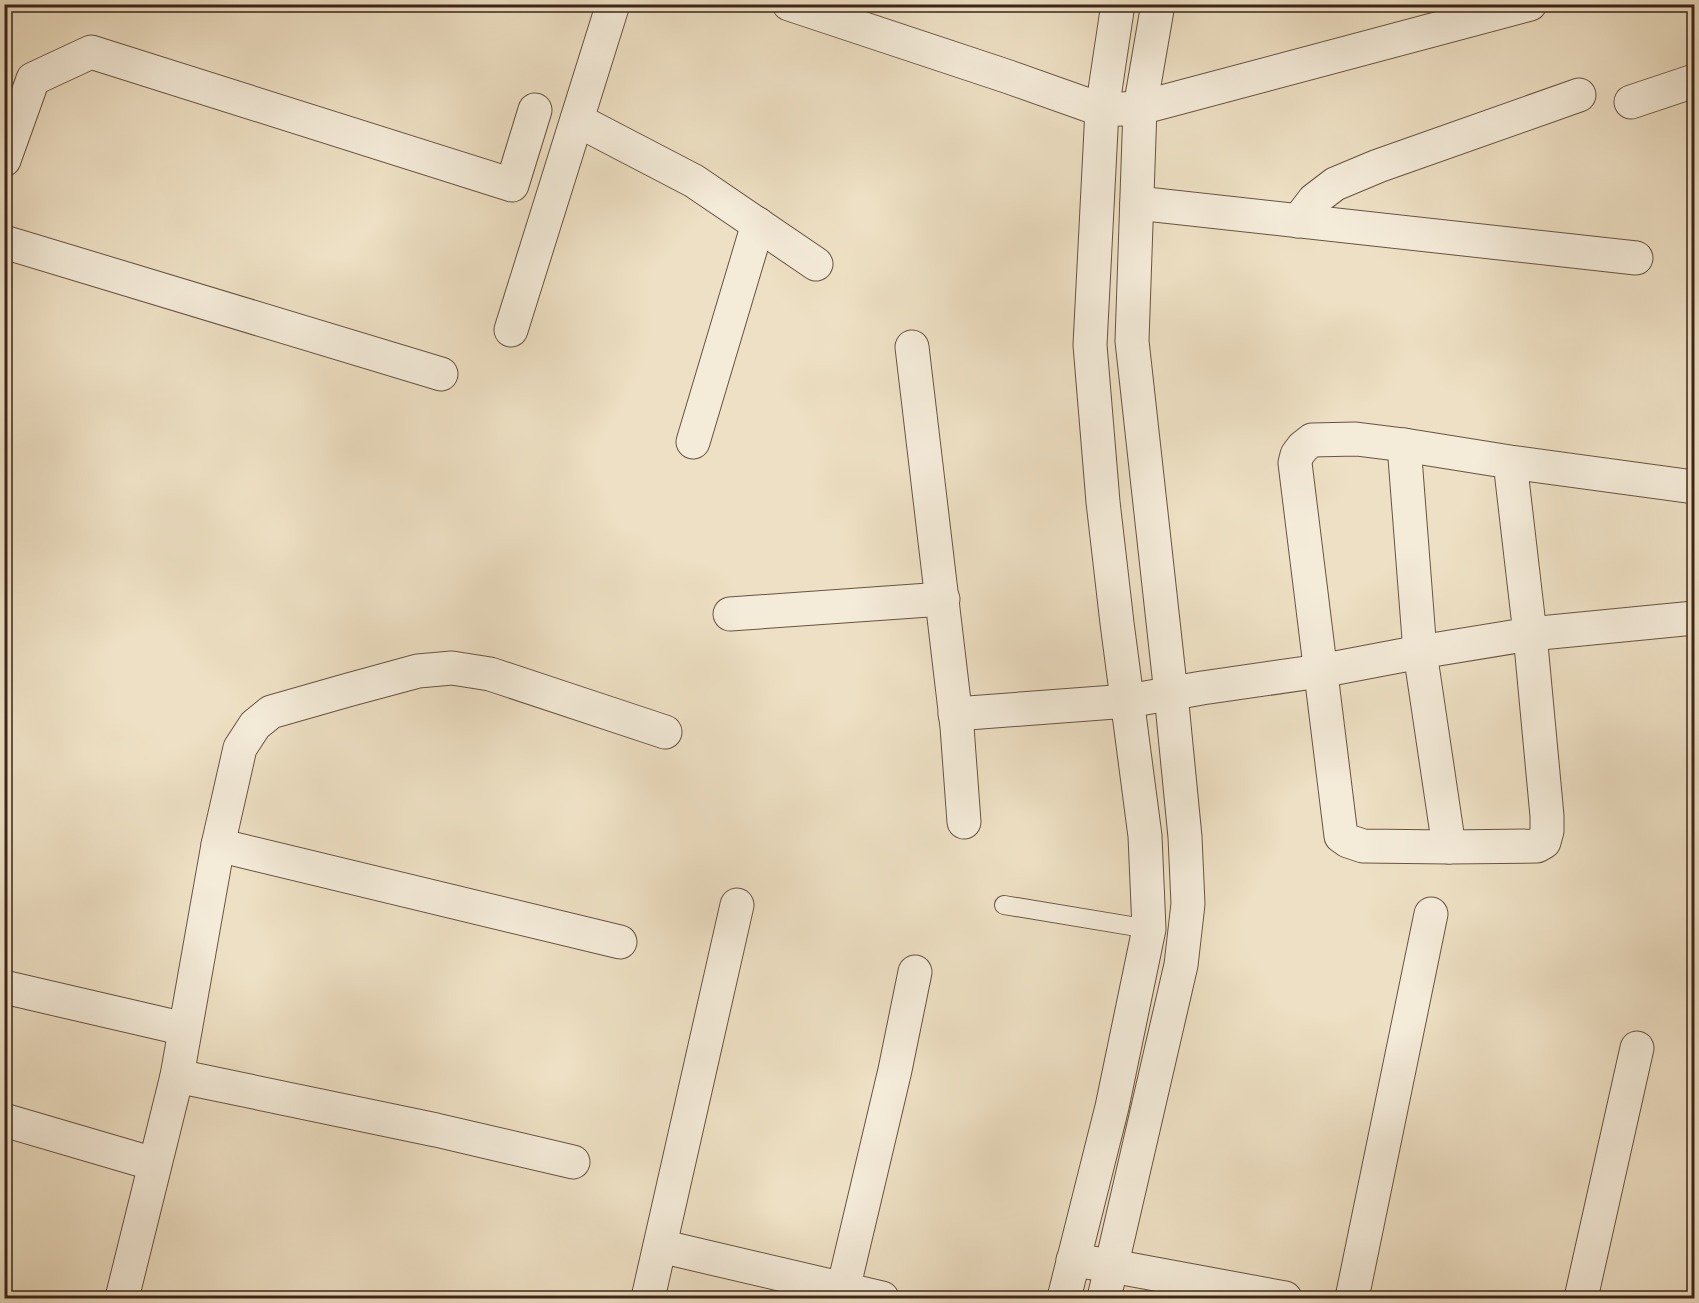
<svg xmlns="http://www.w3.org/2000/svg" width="1699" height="1303" font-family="'Gentium Book Plus',serif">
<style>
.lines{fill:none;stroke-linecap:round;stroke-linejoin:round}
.service-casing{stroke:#685342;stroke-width:20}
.minor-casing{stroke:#685342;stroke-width:35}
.tertiary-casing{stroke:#685342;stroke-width:35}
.service{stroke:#f4ebd9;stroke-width:18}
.minor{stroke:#f4ebd9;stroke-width:33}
.tertiary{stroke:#f4ebd9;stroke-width:33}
</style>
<rect width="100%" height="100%" fill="#eee0c4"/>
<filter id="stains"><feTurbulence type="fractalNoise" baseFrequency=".00333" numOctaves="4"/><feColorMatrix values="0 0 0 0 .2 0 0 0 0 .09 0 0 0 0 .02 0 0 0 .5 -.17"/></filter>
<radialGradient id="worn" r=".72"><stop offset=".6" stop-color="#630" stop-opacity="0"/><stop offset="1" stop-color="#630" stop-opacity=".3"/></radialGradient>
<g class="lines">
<defs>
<polyline id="service" points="1004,905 1149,929"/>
<g id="minor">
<polyline points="789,4 1009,77 1102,110 1140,108 1530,4"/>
<polyline points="1631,102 1694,81"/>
<polyline points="577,120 694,181 816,264"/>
<polyline points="4,160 33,79 91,52 512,185 535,110"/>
<polyline points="1137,203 1636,258"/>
<polyline points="1298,221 1314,200 1335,184 1378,166 1579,95"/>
<polyline points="4,242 441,374"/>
<polyline points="511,330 613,4"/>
<polyline points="912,347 957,727 964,822"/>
<polyline points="693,442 758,224"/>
<polyline points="1404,445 1420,652 1449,847"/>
<polyline points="1510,462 1530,634 1547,816 1547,831 1544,842 1537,846 1449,847 1363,846 1348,841 1341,836 1295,463 1297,455 1303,447 1312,440 1356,439 1404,445 1510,462 1694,487"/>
<polyline points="730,614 943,599"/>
<polyline points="955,714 1128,701 1202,688 1320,671 1420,652 1530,634 1694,618"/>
<polyline points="218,845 620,942"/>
<polyline points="4,987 185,1029"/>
<polyline points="177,1076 436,1130 573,1162"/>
<polyline points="4,1120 154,1164"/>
<polyline points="660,1246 882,1298"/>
<polyline points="1073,1260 1112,1266 1285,1298"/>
<polyline points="122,1298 177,1076 218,845 240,748 255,725 271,712 348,690 418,671 452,668 490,674 665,732"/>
<polyline points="648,1298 737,905"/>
<polyline points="841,1298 895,1070 915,972"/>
<polyline points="1352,1298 1431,914"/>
<polyline points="1581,1298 1637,1048"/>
</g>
<g id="tertiary">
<polyline points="1064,1298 1112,1107 1149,929 1145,836 1117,623 1103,502 1090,345 1102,110 1118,4"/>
<polyline points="1104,1298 1181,965 1188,904 1185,837 1171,694 1132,341 1140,108 1158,4"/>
</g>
</defs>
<!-- service casing -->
<use href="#service" class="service-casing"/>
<!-- minor casing -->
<use href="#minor" class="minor-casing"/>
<!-- tertiary casing -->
<use href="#tertiary" class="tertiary-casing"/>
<!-- service -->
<use href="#service" class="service"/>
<!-- minor -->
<use href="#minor" class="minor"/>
<!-- tertiary -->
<use href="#tertiary" class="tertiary"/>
</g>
<!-- margin -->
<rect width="1699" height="1303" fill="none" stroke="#eee0c4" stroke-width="24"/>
<rect x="6" y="6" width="1687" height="1291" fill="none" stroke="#3b2417" stroke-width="3"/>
<rect x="12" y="12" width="1675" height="1279" fill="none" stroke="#3b2417" stroke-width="1.5"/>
<rect width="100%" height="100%" filter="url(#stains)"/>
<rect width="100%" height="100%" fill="url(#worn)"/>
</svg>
